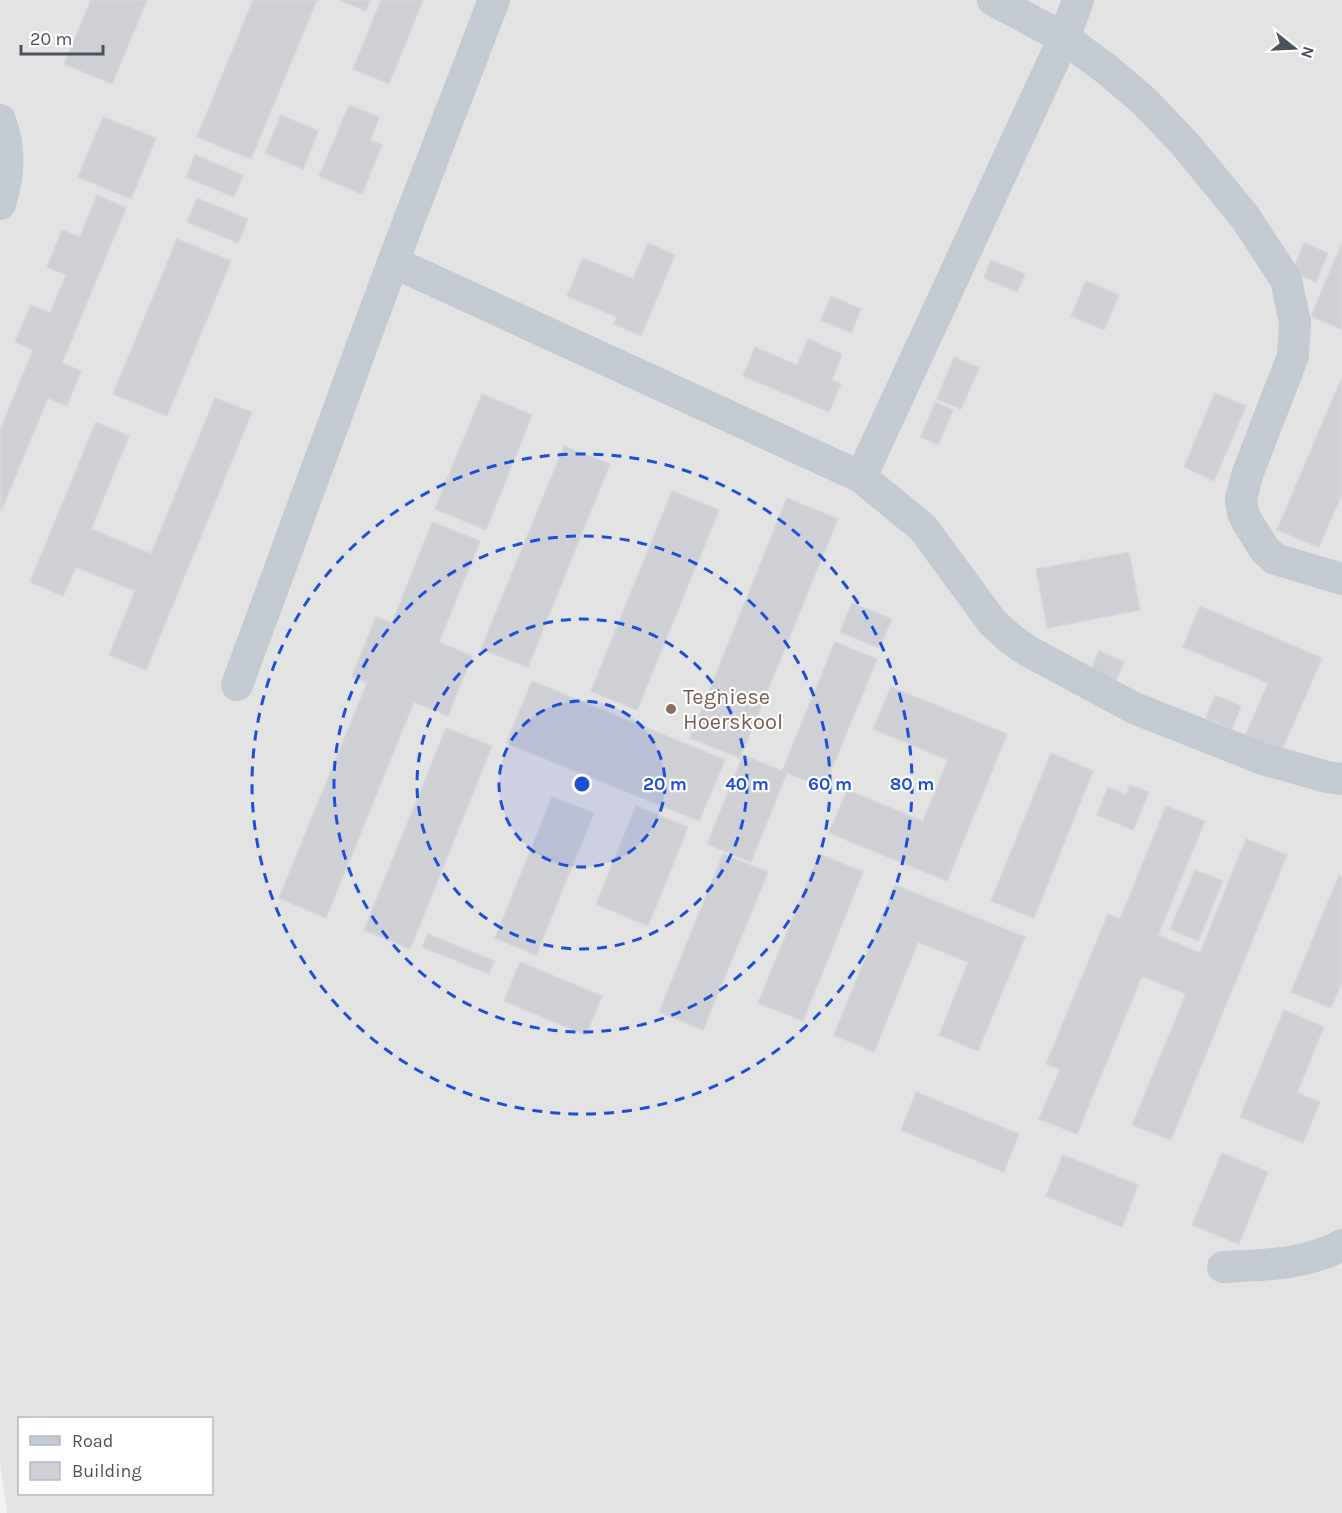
<svg xmlns="http://www.w3.org/2000/svg" width="1342" height="1513" font-family="Karla,sans-serif">
<style>
.education{fill:#e4e3e3;fill-rule:evenodd}
.building{fill:#ced0d5;stroke:#d6d7dc;stroke-width:1.5}
.lines{fill:none;stroke-linecap:round;stroke-linejoin:round}
.minor{stroke:#c3cad2;stroke-width:32}
.ring{fill:none;stroke:#1d4ed8;stroke-width:3;stroke-dasharray:10 8}
.education-dot{fill:#8d6e63;stroke:#fff;stroke-width:2}
.labels{text-anchor:middle;stroke-width:4.5;stroke-linejoin:round;paint-order:stroke}
.education-label{font-size:22px;fill:#785e54;stroke:#fff;text-anchor:start}
.centre{fill:#1d4ed8;stroke:#fff;stroke-width:3}
.ring-label{font-size:18px;text-anchor:middle;font-weight:bold;fill:#1d4ed8;stroke:#fff;stroke-width:4.5;stroke-linejoin:round;paint-order:stroke}
</style>
<rect width="100%" height="100%" fill="#f4f2f1"/>
<!-- education -->
<path class="education" d="M 0,0 L 1342,0 L 1342,1513 L 7,1513 L 0,1461 ZM 20,1418 L 212,1418 L 212,1494 L 20,1494 Z"/>
<!-- building -->
<g class="building">
<polygon points="91,0 147,0 112,84 64,64"/>
<polygon points="253,0 317,0 251,159 197,137"/>
<polygon points="340,0 370,0 366,11"/>
<polygon points="381,0 423,0 389,84 353,69"/>
<polygon points="349,105 379,117 370,141 382,145 362,194 319,176"/>
<polygon points="281,115 318,131 303,169 265,153"/>
<polygon points="103,117 156,138 131,199 78,177"/>
<polygon points="195,155 243,175 234,197 186,177"/>
<polygon points="97,195 126,208 62,363 81,371 67,406 48,398 1,511 0,430 33,350 15,342 31,305 50,313 66,275 47,267 62,230 80,237"/>
<polygon points="197,198 248,219 238,243 187,222"/>
<polygon points="177,239 231,261 167,416 113,394"/>
<polygon points="648,243 675,255 641,336 614,324 617,317 567,296 583,258 633,279"/>
<polygon points="1304,243 1328,253 1316,282 1292,272"/>
<polygon points="1342,243 1342,327 1341,329 1311,316"/>
<polygon points="991,260 1025,274 1017,292 984,278"/>
<polygon points="1086,281 1119,295 1104,330 1071,316"/>
<polygon points="831,296 861,309 851,333 821,320"/>
<polygon points="808,339 842,354 832,380 841,384 829,412 743,376 755,347 797,365"/>
<polygon points="954,357 979,368 961,409 937,399"/>
<polygon points="1342,377 1342,493 1319,547 1277,530"/>
<polygon points="1215,393 1246,406 1214,481 1184,467"/>
<polygon points="482,394 532,415 486,530 435,509"/>
<polygon points="215,398 252,412 146,670 109,655 135,591 76,567 63,596 30,582 96,422 129,436 91,529 151,554"/>
<polygon points="935,402 953,410 938,445 921,437"/>
<polygon points="564,446 610,464 528,667 481,649"/>
<polygon points="672,491 719,510 637,710 591,691"/>
<polygon points="787,498 838,519 740,758 690,738"/>
<polygon points="432,522 480,541 439,642 472,656 448,716 414,702 326,918 279,898 367,683 352,676 376,617 392,623"/>
<polygon points="1129,552 1140,610 1047,628 1036,569"/>
<polygon points="852,603 892,619 879,648 840,632"/>
<polygon points="1200,606 1322,658 1279,757 1243,741 1268,683 1183,647"/>
<polygon points="835,642 877,659 824,788 782,771"/>
<polygon points="1099,651 1124,662 1113,687 1088,676"/>
<polygon points="532,681 725,760 699,821 506,743"/>
<polygon points="891,687 1007,734 947,881 829,833 847,790 923,821 948,760 873,729"/>
<polygon points="1215,695 1241,706 1232,729 1206,718"/>
<polygon points="446,728 492,746 410,949 364,930"/>
<polygon points="1051,753 1093,771 1034,918 991,901"/>
<polygon points="743,755 787,773 751,862 707,844"/>
<polygon points="1130,785 1149,792 1133,830 1097,815 1108,787 1126,795"/>
<polygon points="552,797 594,813 536,955 495,938"/>
<polygon points="636,806 688,827 648,926 596,904"/>
<polygon points="1166,806 1205,821 1158,935 1200,953 1246,839 1287,855 1171,1140 1132,1125 1186,994 1142,976 1077,1134 1039,1119 1060,1069 1046,1064 1108,914 1120,919"/>
<polygon points="723,854 768,872 703,1030 659,1012"/>
<polygon points="819,854 863,872 803,1021 758,1003"/>
<polygon points="1195,870 1223,881 1198,941 1170,929"/>
<polygon points="1339,875 1342,877 1342,981 1331,1008 1291,992"/>
<polygon points="895,885 1025,937 978,1051 939,1035 968,962 918,942 874,1052 834,1035"/>
<polygon points="428,934 494,961 489,974 422,947"/>
<polygon points="520,962 602,996 586,1035 504,1001"/>
<polygon points="1284,1010 1324,1027 1297,1093 1320,1102 1303,1143 1240,1117"/>
<polygon points="916,1092 1019,1134 1004,1172 901,1130"/>
<polygon points="1222,1153 1268,1172 1239,1244 1192,1225"/>
<polygon points="1063,1155 1138,1185 1122,1227 1046,1196"/>
</g>
<g class="lines">
<!-- minor -->
<g class="minor">
<polyline points="993,0 1064,38 1105,68 1143,100 1185,144 1245,217 1286,280 1295,322 1293,356 1247,475 1241,499 1243,513 1248,523 1265,550 1275,559 1342,579"/>
<path d="M 0,120 C 11,149 9,176 0,204"/>
<polyline points="393,262 494,0"/>
<polyline points="861,477 923,528 993,623 1012,640 1028,651 1134,708 1263,759 1327,777 1342,779"/>
<polyline points="237,685 393,262 861,477 1064,38 1078,0"/>
<path d="M 1223,1267 C 1264,1265 1305,1265 1342,1245"/>
</g>
</g>
<!-- distance rings -->
<circle cx="582" cy="784" r="83" fill="#1d4ed8" fill-opacity=".12"/>
<g class="ring">
<circle cx="582" cy="784" r="83"/>
<circle cx="582" cy="784" r="165"/>
<circle cx="582" cy="784" r="248"/>
<circle cx="582" cy="784" r="330"/>
</g>
<!-- markers -->
<circle class="education-dot" cx="671" cy="709" r="6"/>
<g class="labels">
<!-- education labels -->
<g class="education-label">
<text x="683" y="704">Tegniese<tspan x="683" dy="25">Hoerskool</tspan></text>
</g>
</g>
<circle cx="582" cy="784" r="9" class="centre"/>
<g class="ring-label">
<text x="665" y="790">20 m</text>
<text x="747" y="790">40 m</text>
<text x="830" y="790">60 m</text>
<text x="912" y="790">80 m</text>
</g>
<!-- legend -->
<rect x="18" y="1417" width="195" height="78" fill="#ffffff" stroke="#b7babf" stroke-width="1.5"/>
<rect x="30" y="1436" width="30" height="9" fill="#c3cad2" stroke="#b7babf" stroke-width="1.5"/>
<text x="72" y="1447" font-size="18" fill="#4a525e">Road</text>
<rect x="30" y="1462" width="30" height="18" fill="#ced0d5" stroke="#b7babf" stroke-width="1.5"/>
<text x="72" y="1477" font-size="18" fill="#4a525e">Building</text>
<!-- north arrow -->
<g transform="translate(1294 48) rotate(108)" stroke="#ffffff" stroke-width="4.5" paint-order="stroke">
<path d="M0-4.5L10 22L0 15L-10 22Z" fill="#4a525e"/>
<text y="-9" font-size="16" font-weight="bold" text-anchor="middle" fill="#4a525e">N</text>
</g>
<!-- scale -->
<path d="M21 45v9h82v-9" fill="none" stroke="#4a525e" stroke-width="3"/>
<text x="30" y="45" font-size="18" fill="#4a525e" stroke="#ffffff" stroke-width="4.5" paint-order="stroke">20 m</text>
</svg>
